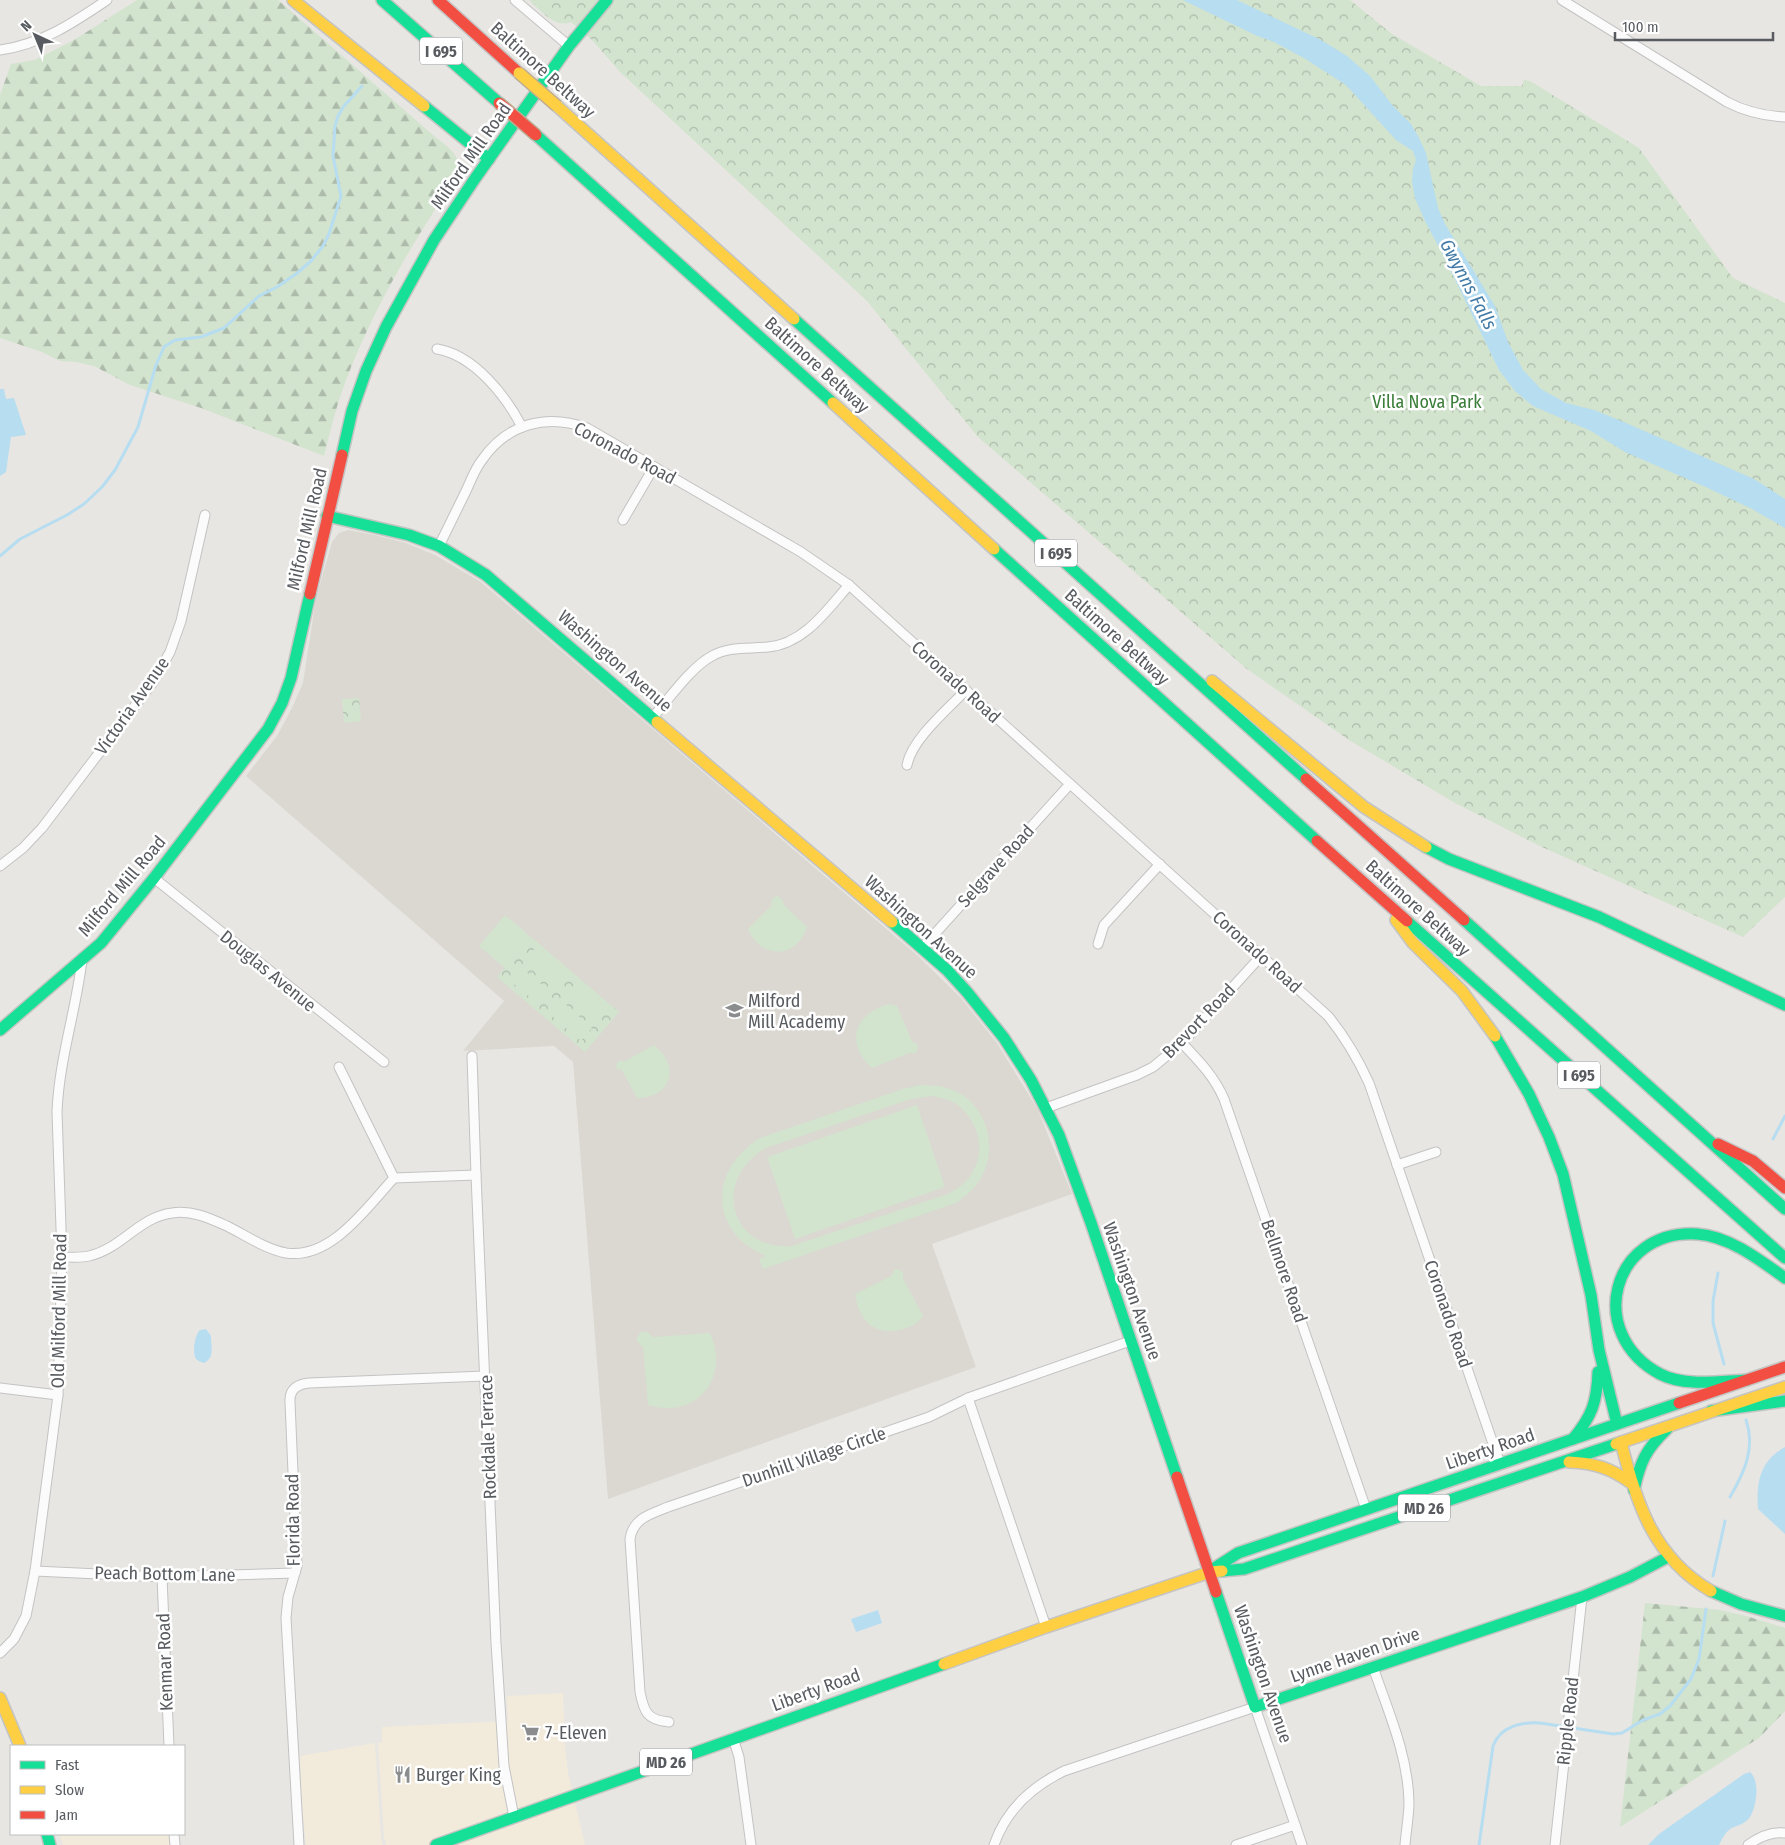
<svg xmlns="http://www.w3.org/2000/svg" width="1785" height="1845" font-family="'Fira Sans Condensed',sans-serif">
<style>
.commercial{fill:#f2ebdb}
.education{fill:#dbd8d2}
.forest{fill:url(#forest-firs)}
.park{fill:url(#park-crowns)}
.pitch{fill:#d2e3ce;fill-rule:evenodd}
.water{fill:#b7ddf1}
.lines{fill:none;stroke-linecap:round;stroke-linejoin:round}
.stream{stroke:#b7ddf1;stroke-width:3}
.street-casing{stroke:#c3c3c3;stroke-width:11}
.fast-casing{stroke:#c4c4c4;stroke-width:14}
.slow-casing{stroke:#c4c4c4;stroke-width:14}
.jam-casing{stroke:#c4c4c4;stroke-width:14}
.street{stroke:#fcfbfb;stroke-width:9}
.fast{stroke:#16e098;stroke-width:11}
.slow{stroke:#ffcf43;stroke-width:11}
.jam{stroke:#f24e42;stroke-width:11}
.slow-bridge-casing{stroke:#bcac93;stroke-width:14;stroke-linecap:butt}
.jam-bridge-casing{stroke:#bcac93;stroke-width:14;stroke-linecap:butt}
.slow-bridge{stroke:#ffcf43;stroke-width:11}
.jam-bridge{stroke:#f24e42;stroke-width:11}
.labels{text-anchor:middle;stroke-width:5;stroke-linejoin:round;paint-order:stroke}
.shield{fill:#fff;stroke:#8a8d90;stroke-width:1}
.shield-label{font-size:16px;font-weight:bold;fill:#585c60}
.street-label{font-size:18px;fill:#585c60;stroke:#fff}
.park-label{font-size:18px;fill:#3b7e39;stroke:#fff}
.poi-label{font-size:18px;fill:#585c60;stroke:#fff;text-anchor:start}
.water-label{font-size:19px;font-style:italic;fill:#427ba7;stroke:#fff}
</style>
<defs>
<pattern id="forest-firs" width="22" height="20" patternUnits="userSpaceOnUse" patternTransform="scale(1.25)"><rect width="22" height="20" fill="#d2e3ce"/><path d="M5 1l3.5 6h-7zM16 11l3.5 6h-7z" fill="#adbbab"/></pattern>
<pattern id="park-crowns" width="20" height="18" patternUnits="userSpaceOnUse" patternTransform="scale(1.25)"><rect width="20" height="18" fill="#d2e3ce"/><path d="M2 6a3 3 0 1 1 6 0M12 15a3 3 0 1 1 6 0" fill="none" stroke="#adbbab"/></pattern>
</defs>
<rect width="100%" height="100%" fill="#e8e6e2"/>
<!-- commercial -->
<g class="commercial">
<polygon points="563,1693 565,1747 568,1773 585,1845 386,1845 384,1837 378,1743 382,1742 382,1727 508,1721 507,1696"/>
<polygon points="375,1743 381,1838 383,1845 306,1845 301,1799 300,1756"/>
<polygon points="59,1834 169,1834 171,1845 63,1845"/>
</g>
<!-- education -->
<polygon class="education" points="348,530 375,535 406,543 435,555 481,582 917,955 961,998 997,1043 1038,1110 1072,1194 932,1244 976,1367 608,1499 573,1062 554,1046 463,1051 504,1001 246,776 277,736 292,708 303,683 316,598 332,542 339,533"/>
<!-- forest -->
<g class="forest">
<path d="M 137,0 L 278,0 L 433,135 C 445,145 462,155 459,172 C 415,239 373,308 345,383 C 336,407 330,432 324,456 L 201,408 L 130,385 L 94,366 L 76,362 L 60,361 L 42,352 L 0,338 L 0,95 L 11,64 L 35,60 L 74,40 Z"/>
<polygon points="1645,1603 1720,1610 1746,1616 1785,1628 1785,1711 1759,1738 1620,1827"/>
</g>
<!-- park -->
<g class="park">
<path d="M 529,0 L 1350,0 L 1392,34 L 1481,86 L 1522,86 L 1524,80 L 1530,81 L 1639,148 L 1733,278 L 1785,303 L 1785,897 L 1743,937 L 1542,847 L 1455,803 L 1349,740 L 1247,669 L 978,437 L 867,301 L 620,72 L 592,40 L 571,22 C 554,29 541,10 529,0 Z"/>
<polygon points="359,698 361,721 344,723 342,699"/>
<polygon points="531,937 619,1012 585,1052 497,977"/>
</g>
<!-- pitch -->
<g class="pitch">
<path d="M 778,896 L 784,902 L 783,904 L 807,927 C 797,959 761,960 748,929 L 772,905 L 771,902 L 774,897 Z"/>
<polygon points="505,915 531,937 505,968 479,946"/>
<polygon points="535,948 564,972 552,986 524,961"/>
<polygon points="519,966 548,990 537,1003 508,979"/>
<polygon points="579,985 608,1010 597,1023 568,999"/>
<polygon points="564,1003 592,1028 581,1041 552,1016"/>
<path d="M 889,1004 L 897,1006 L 912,1041 L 918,1045 L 917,1051 L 915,1053 L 909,1053 L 872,1068 C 844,1043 855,1013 889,1004 Z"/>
<path d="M 654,1045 C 681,1066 672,1098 637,1098 L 622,1070 L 617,1069 L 616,1064 L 619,1061 L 625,1061 Z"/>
<path d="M 920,1085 C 935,1085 948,1086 961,1094 C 988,1111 997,1148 982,1176 C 976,1188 966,1196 956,1203 L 763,1269 L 759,1259 L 766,1256 C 708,1232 709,1169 760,1138 L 903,1089 ZM 933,1096 C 940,1098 948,1099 955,1103 C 976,1117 987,1148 973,1171 C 968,1182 958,1188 948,1194 L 792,1246 C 730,1251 711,1179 766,1148 L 908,1100 L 917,1098 Z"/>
<polygon points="917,1105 945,1187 795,1239 767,1157"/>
<path d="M 895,1269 L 900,1270 L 903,1272 L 903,1278 L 923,1316 C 918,1323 912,1326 904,1329 C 876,1337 859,1322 855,1294 L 891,1276 Z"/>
<path d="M 641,1332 L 647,1332 L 653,1337 L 710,1333 C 731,1378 696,1420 648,1405 L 643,1347 L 637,1341 L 637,1337 Z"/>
</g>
<!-- water -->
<g class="water">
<polygon points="1183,0 1237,0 1321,40 1347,56 1370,76 1393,106 1411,124 1419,138 1426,153 1438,208 1445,224 1495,306 1508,342 1523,370 1541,389 1566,403 1594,410 1626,423 1754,479 1785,499 1785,528 1752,509 1708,488 1625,452 1591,431 1533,406 1515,391 1499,370 1443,255 1425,221 1415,198 1412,182 1413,169 1416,160 1413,151 1396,140 1346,85 1304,58 1274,42 1255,35"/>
<polygon points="0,389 4,389 6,399 14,398 26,435 11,437 6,472 0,476"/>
<path d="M 206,1329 L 211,1336 C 211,1346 215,1358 204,1363 C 201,1362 198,1361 196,1359 C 192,1351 195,1335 200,1330 Z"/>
<path d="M 1785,1447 L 1785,1534 L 1758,1509 C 1756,1482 1760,1461 1785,1447 Z"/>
<polygon points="878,1610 882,1623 856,1632 851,1619"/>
<path d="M 1750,1772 C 1760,1781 1757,1805 1750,1817 C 1746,1824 1737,1825 1730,1829 C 1725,1833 1722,1839 1719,1845 L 1648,1845 L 1659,1834 L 1744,1774 Z"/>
</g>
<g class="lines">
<!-- stream -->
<g class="stream">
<polyline points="0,556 20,539 67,515 84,504 102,487 115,470 138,427 156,365 164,347 175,340 201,337 224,328 259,296 277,287 296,274 311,261 323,246 329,234 341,196 333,156 335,126 338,116 344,106 362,86"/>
<polyline points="1773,1139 1785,1116"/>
<polyline points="1718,1273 1713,1301 1713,1323 1724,1364"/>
<path d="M 1730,1497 C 1744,1473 1756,1448 1746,1420"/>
<polyline points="1713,1576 1725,1521"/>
<path d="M 1479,1845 L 1493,1746 C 1500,1726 1522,1722 1540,1723 L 1613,1734 L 1622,1733 L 1643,1720 L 1660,1714 L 1670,1706 L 1691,1679 L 1699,1659 L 1706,1609"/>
</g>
<defs>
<g id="street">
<polyline points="515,0 569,46"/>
<path d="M 1562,0 L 1727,102 C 1746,112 1764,116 1785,117"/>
<path d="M 0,50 C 42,44 73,23 107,0"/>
<path d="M 437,349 C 474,355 506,396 522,427"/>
<polyline points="623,520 654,467"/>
<path d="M 439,546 C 448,528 457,509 466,491 C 471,480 475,469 482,460 C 507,424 546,413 587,428 L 801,552 L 849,585 L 1328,1016 C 1345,1037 1358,1059 1369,1083 L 1500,1464"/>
<path d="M 653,717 C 669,699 691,667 712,656 C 730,646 748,649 768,647 C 804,644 827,610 849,585"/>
<path d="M 907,765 C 912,739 947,710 966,690"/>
<polyline points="0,866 23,848 42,828 153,682 170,652 181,621 205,515"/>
<polyline points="154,878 384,1062"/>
<polyline points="1098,944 1104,925 1160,864"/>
<polyline points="922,948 1070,784"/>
<path d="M 1182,1043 C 1199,1061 1214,1076 1224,1099 L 1366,1509"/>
<polyline points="472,1056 476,1175 496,1643 504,1766 514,1817"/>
<polyline points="339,1067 394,1178"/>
<polyline points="1046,1108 1137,1075 1153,1067 1182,1043 1261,956"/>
<polyline points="1397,1165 1436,1152"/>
<path d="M 62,1257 C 71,1257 80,1258 89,1256 C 121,1249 139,1217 172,1213 C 192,1210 209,1218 227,1226 C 245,1235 265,1249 286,1253 C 331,1260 367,1207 394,1178 L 476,1175"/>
<polyline points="0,1388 58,1395"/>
<polyline points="968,1398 1046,1627"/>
<polyline points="35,1571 162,1577 295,1573"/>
<polyline points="162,1577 169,1746"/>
<path d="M 0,1653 L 14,1639 L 26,1616 L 35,1571 L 58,1395 L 62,1257 L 57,1112 C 59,1060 76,1011 82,960"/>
<path d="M 1373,1667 C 1388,1711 1408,1755 1409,1802 C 1409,1816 1406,1831 1405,1845"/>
<path d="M 669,1722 C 647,1720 644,1712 640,1692 L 630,1539 C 633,1518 651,1514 668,1507 L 929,1417 L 968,1398 L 1130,1341"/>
<polyline points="733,1738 739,1757 751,1845"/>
<polyline points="174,1834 175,1845"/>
<path d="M 299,1845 L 286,1618 L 288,1597 L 297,1566 L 290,1402 C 289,1389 298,1384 309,1383 L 485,1376"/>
<path d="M 994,1845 C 1006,1810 1031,1787 1064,1771 L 1255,1707 L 1302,1845"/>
<polyline points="1236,1845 1295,1825"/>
<polyline points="1555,1845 1582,1597"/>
<path d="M 1748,1845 C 1759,1837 1771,1831 1785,1833"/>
</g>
<g id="fast">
<polyline points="382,0 499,103"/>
<polyline points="424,106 489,159"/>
<polyline points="536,135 833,403"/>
<polyline points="794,319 1306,779"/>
<polyline points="342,455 352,411 366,371 386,327 434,240 474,180 569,46 607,0"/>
<polyline points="327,516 409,535 439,546 486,575 657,722"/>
<polyline points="994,549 1317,841"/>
<polyline points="1426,847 1449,859 1599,917 1785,1005"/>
<polyline points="1464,920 1785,1209"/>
<polyline points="1407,921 1785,1258"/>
<polyline points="892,922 947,970 967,992 1004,1038 1031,1080 1059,1135 1091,1223 1177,1477"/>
<polyline points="0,1030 101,943 154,878 268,729 282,703 291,678 310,594"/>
<polyline points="1495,1036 1529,1094 1549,1137 1563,1174 1591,1295 1599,1350 1617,1424"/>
<path d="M 1747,1380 C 1720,1381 1685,1387 1660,1374 C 1585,1334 1611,1229 1697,1234 C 1729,1236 1760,1260 1785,1278"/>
<polyline points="1711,1411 1785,1401"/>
<path d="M 1573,1439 C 1592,1416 1597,1402 1598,1372"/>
<path d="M 1634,1490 C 1640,1462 1646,1449 1667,1429"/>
<polyline points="1210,1571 1238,1553 1679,1403"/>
<polyline points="1222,1571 1244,1569 1616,1444"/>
<polyline points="1711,1591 1741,1604 1785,1616"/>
<polyline points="1216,1592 1255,1707 1582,1597 1630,1577 1668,1557"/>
<polyline points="47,1834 50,1845"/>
<polyline points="436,1845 944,1664"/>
</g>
<g id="slow">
<polyline points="293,0 424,106"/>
<polyline points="557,106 794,319"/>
<polyline points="833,403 994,549"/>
<polyline points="1212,681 1364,807 1426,847"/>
<polyline points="657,722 892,922"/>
<polyline points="1396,920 1413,943 1462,991 1495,1036"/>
<path d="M 1621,1442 C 1636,1503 1654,1558 1711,1591"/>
<polyline points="1616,1444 1785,1387"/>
<path d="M 1569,1462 C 1594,1463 1611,1468 1631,1483"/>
<polyline points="944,1664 1046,1627 1210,1572 1222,1571"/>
<polyline points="0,1698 20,1746"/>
</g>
<g id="jam">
<polyline points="438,0 519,73"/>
<polyline points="310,594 342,455"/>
<polyline points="1306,779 1464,920"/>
<polyline points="1317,841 1407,921"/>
<polyline points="1718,1144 1753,1161 1785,1188"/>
<polyline points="1679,1403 1785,1367"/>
<polyline points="1177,1477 1216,1592"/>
</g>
</defs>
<!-- street casing -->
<use href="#street" class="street-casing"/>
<!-- fast casing -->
<use href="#fast" class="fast-casing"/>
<!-- slow casing -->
<use href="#slow" class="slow-casing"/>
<!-- jam casing -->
<use href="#jam" class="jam-casing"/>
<!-- street -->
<use href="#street" class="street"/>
<!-- fast -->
<use href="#fast" class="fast"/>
<!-- slow -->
<use href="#slow" class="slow"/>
<!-- jam -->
<use href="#jam" class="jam"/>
<defs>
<polyline id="slow-bridge" points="519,73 557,106"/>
<polyline id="jam-bridge" points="499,103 536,135"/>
</defs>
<!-- slow-bridge casing -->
<use href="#slow-bridge" class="slow-bridge-casing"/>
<!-- jam-bridge casing -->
<use href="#jam-bridge" class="jam-bridge-casing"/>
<!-- slow-bridge -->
<use href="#slow-bridge" class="slow-bridge"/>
<!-- jam-bridge -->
<use href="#jam-bridge" class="jam-bridge"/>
</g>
<!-- icons -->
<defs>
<symbol id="school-bare" viewBox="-9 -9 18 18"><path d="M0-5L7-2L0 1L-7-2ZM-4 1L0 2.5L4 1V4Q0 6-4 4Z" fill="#8a8c8e" stroke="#fff" stroke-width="2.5" paint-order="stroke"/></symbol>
<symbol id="supermarket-bare" viewBox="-9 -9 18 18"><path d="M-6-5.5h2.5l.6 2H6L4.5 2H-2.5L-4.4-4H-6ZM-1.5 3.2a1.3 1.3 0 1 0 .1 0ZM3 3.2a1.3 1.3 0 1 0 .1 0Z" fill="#8a8c8e" stroke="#fff" stroke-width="2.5" paint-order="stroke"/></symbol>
<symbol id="restaurant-bare" viewBox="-9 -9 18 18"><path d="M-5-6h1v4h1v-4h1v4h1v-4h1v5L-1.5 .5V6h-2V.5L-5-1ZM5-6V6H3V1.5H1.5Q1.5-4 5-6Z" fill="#8a8c8e" stroke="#fff" stroke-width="2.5" paint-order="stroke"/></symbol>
</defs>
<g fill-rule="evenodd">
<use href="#school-bare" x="722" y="998" width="25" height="25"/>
<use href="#supermarket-bare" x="518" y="1720" width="25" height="25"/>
<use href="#restaurant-bare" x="390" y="1762" width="25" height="25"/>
</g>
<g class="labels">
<!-- shield labels -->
<g class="shield">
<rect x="420" y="37.5" width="42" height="27" rx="4"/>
<rect x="1035" y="539.5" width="42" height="27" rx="4"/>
<rect x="1558" y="1061.5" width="42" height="27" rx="4"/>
<rect x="1398" y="1494.5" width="52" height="27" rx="4"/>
<rect x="640" y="1748.5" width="52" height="27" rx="4"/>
</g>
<g class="shield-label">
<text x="441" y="57">I 695</text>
<text x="1056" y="559">I 695</text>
<text x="1579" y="1081">I 695</text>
<text x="1424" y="1514">MD 26</text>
<text x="666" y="1768">MD 26</text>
</g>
<!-- street labels -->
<g class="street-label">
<text transform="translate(543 70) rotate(42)" y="6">Baltimore Beltway</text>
<text transform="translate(471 156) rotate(-55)" y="6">Milford Mill Road</text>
<text transform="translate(817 365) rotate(42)" y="6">Baltimore Beltway</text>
<text transform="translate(625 453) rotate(28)" y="6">Coronado Road</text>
<text transform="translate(307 529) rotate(-77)" y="6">Milford Mill Road</text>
<text transform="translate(1117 637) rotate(42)" y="6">Baltimore Beltway</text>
<text transform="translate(615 661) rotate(41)" y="6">Washington Avenue</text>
<text transform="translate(956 682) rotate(42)" y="6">Coronado Road</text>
<text transform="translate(132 706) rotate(-55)" y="6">Victoria Avenue</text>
<text transform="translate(996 866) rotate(-48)" y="6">Selgrave Road</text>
<text transform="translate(122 886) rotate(-50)" y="6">Milford Mill Road</text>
<text transform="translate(1418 908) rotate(42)" y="6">Baltimore Beltway</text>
<text transform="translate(921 927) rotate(42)" y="6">Washington Avenue</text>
<text transform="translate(1257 952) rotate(42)" y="6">Coronado Road</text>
<text transform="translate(268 971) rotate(39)" y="6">Douglas Avenue</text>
<text transform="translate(1199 1021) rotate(-46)" y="6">Brevort Road</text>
<text transform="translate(1284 1271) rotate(71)" y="6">Bellmore Road</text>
<text transform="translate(1132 1291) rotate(71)" y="6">Washington Avenue</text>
<text transform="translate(59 1311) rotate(-89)" y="6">Old Milford Mill Road</text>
<text transform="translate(1448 1314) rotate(71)" y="6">Coronado Road</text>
<text transform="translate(488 1437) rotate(-92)" y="6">Rockdale Terrace</text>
<text transform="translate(1490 1449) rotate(-19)" y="6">Liberty Road</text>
<text transform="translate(814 1457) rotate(-19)" y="6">Dunhill Village Circle</text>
<text transform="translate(293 1520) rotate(-91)" y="6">Florida Road</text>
<text transform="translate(165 1574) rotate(1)" y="6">Peach Bottom Lane</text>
<text transform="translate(1355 1655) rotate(-19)" y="6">Lynne Haven Drive</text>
<text transform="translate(165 1662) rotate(-92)" y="6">Kenmar Road</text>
<text transform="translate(1263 1674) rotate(71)" y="6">Washington Avenue</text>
<text transform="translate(816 1690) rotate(-20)" y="6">Liberty Road</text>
<text transform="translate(1568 1721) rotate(-84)" y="6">Ripple Road</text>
</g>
<!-- park labels -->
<g class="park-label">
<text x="1427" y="408">Villa Nova Park</text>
</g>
<!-- poi labels -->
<g class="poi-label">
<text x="748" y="1007">Milford<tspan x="748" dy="21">Mill Academy</tspan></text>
<text x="545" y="1739">7-Eleven</text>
<text x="416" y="1781">Burger King</text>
</g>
<!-- water labels -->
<g class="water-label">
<text transform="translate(1469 284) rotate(62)" y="7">Gwynns Falls</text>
</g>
</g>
<!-- legend -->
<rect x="10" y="1745" width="175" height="90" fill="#ffffff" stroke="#bcbebf"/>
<rect x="20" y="1761" width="25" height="8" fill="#16e098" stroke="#bcbebf"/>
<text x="55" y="1770" font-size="15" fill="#585c60">Fast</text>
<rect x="20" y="1786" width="25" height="8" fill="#ffcf43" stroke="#bcbebf"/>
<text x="55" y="1795" font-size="15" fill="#585c60">Slow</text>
<rect x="20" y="1811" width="25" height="8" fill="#f24e42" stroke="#bcbebf"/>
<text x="55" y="1820" font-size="15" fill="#585c60">Jam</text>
<!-- north arrow -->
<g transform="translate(35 35) rotate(316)" stroke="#ffffff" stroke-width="4" paint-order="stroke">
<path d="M0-4L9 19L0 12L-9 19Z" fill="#585c60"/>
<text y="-8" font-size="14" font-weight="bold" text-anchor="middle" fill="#585c60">N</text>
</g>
<!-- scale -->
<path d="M1615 32v8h158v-8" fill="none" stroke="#585c60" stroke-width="2.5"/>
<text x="1622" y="32" font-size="15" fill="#585c60" stroke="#ffffff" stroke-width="4" paint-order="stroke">100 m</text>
</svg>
